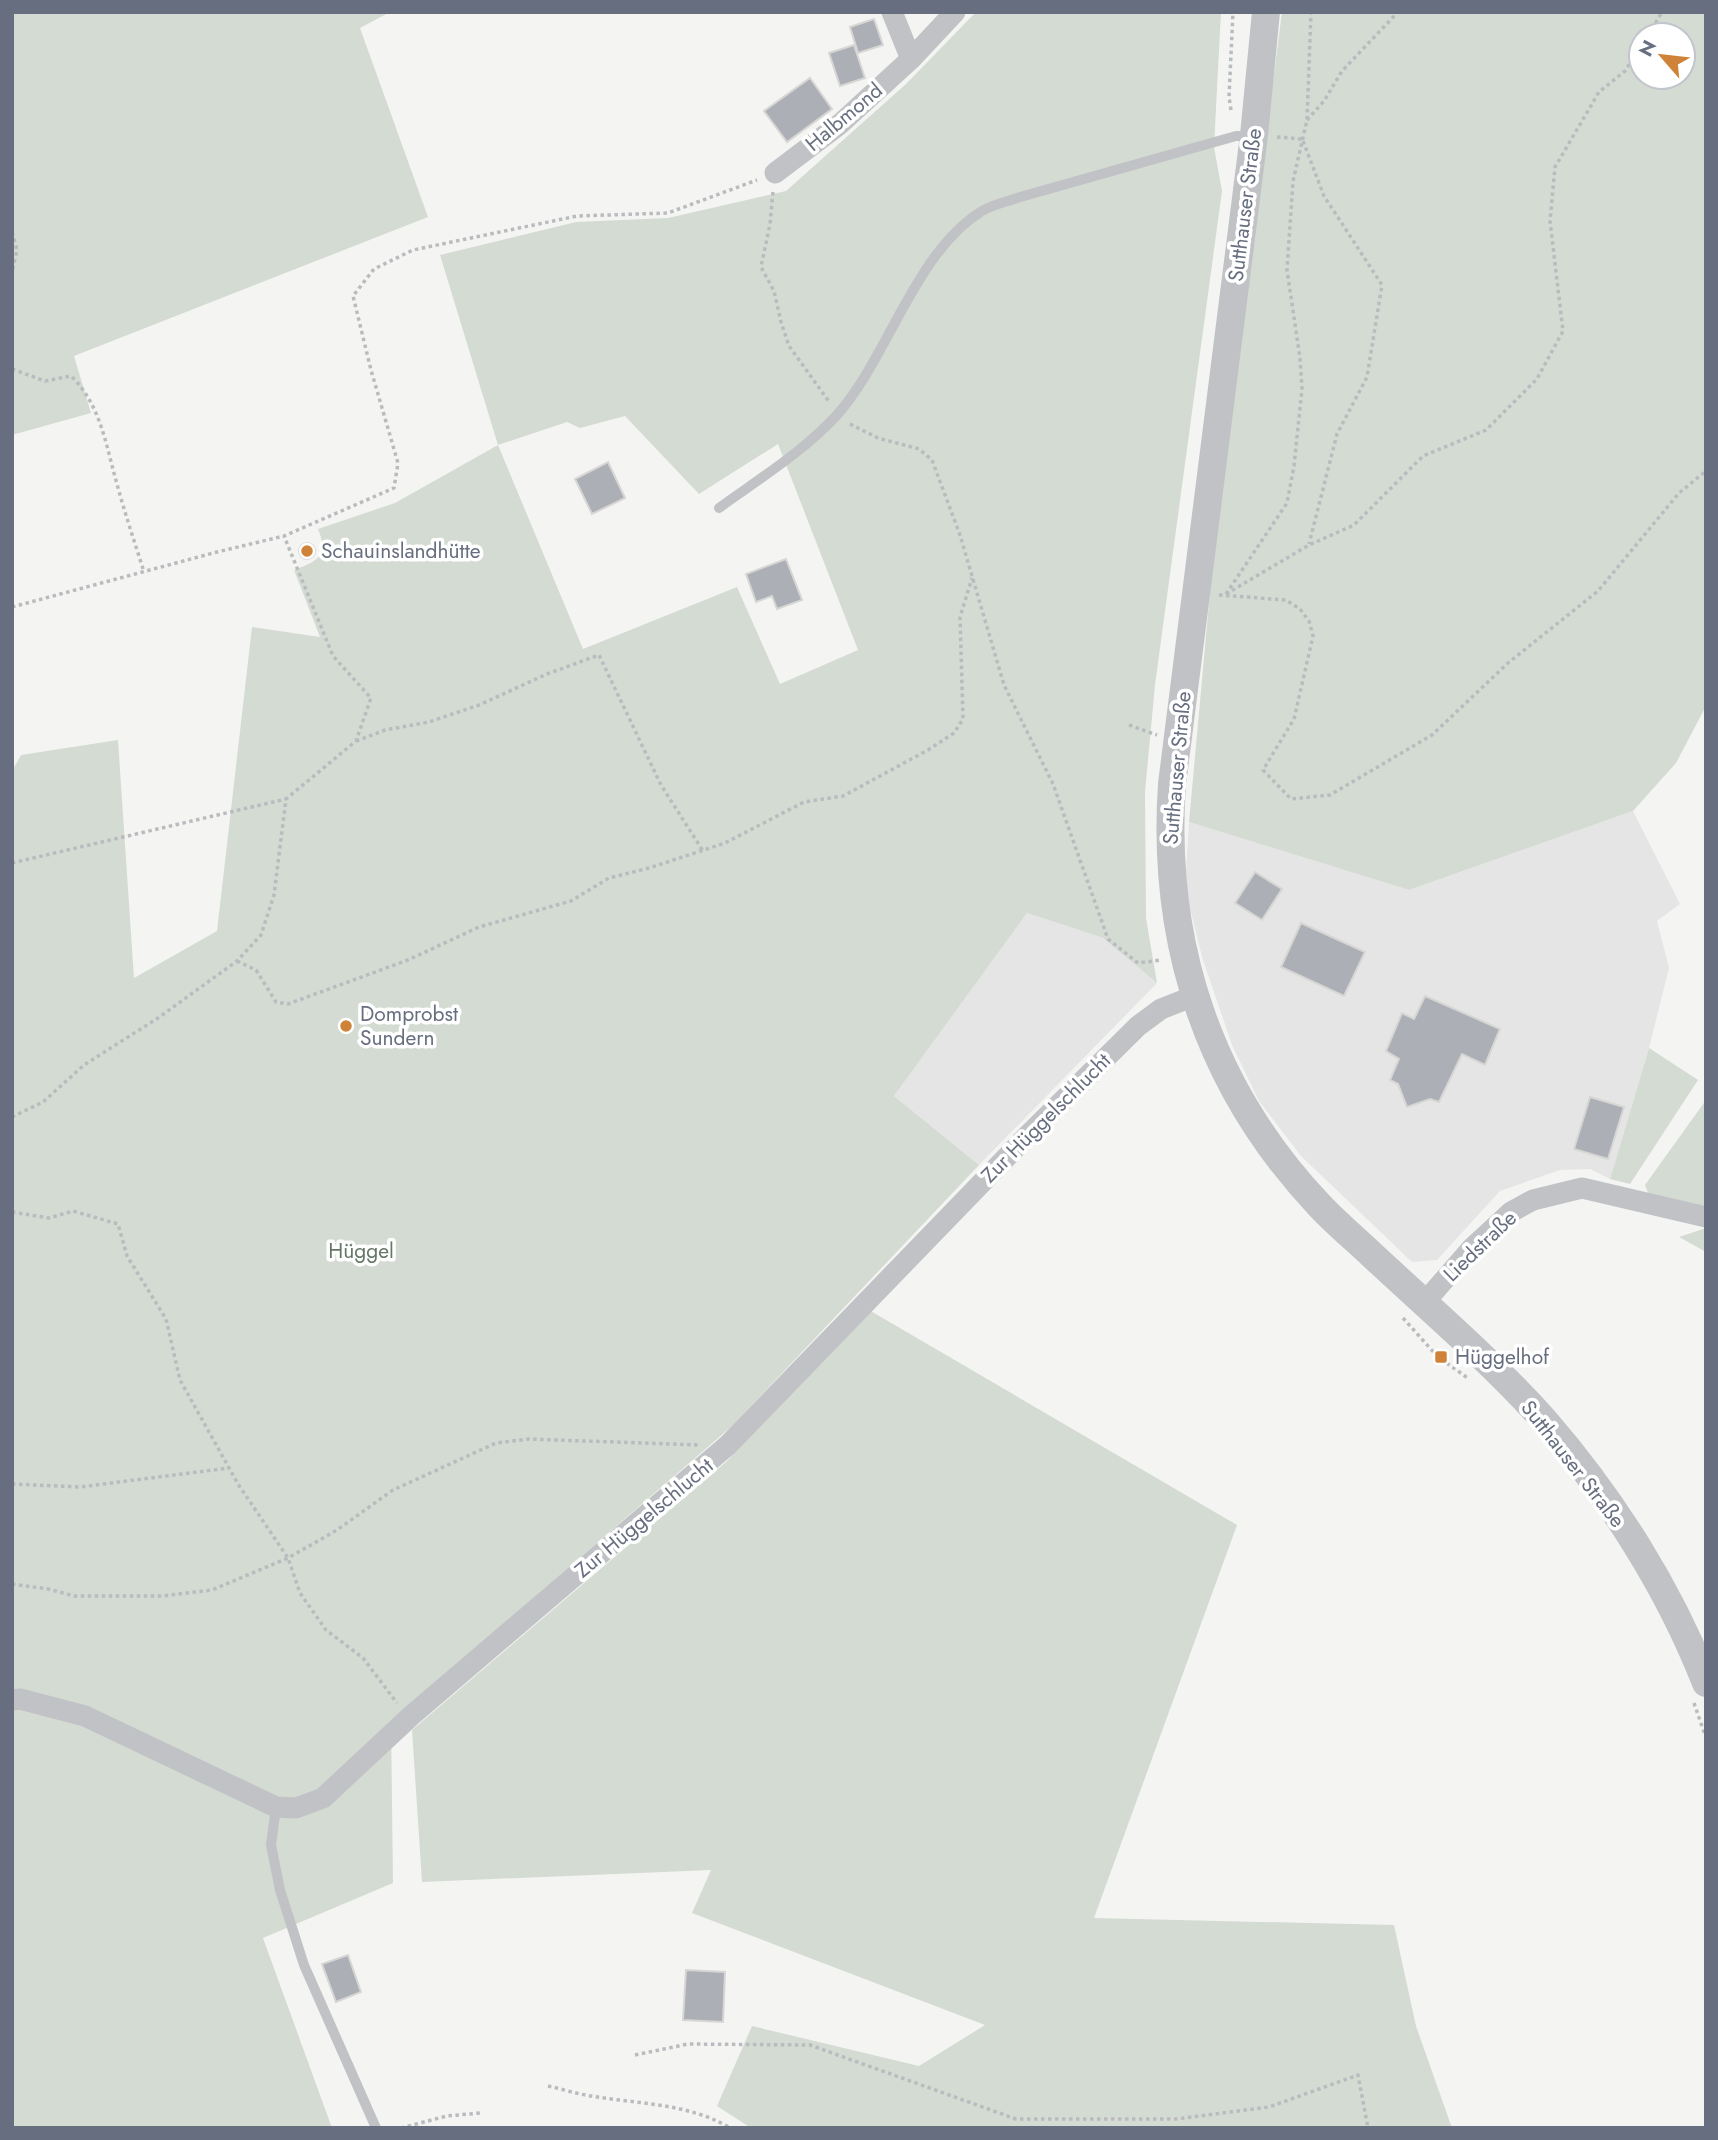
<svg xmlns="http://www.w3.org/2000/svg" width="1718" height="2140" font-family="Jost,sans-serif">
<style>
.built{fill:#e5e5e5}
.green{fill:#d4dbd3;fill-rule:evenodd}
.building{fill:#acafb6;stroke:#d6d6d4;stroke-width:2}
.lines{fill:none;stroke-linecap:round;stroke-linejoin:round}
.path{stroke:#babbbe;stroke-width:3.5;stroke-dasharray:3.5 3.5;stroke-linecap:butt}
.service{stroke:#c1c2c6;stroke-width:10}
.minor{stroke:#c1c2c6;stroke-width:21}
.tertiary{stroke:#c1c2c6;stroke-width:28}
.poi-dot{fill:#cf8338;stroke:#fff;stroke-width:2.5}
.labels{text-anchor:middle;stroke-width:7;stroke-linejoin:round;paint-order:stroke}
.street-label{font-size:21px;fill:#676e7f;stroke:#fff}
.poi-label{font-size:21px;fill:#676e7f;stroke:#fff;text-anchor:start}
.park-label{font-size:21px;fill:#657766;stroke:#fff}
</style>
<rect width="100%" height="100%" fill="#f4f5f2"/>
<!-- built -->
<g class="built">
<polygon points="1633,811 1680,904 1657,921 1669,968 1649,1048 1610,1179 1590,1169 1560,1170 1500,1191 1437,1260 1412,1262 1301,1156 1259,1101 1232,1045 1202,957 1185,888 1189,822 1409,890"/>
<polygon points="1027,913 1103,938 1157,983 979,1165 894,1096"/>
</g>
<!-- green -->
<g class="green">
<polygon points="12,12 390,12 360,28 428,217 74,356 91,413 12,435"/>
<path d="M 976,12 L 1221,12 L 1214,147 L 1222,191 L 1155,685 L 1145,792 L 1146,918 L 1157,983 L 1103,938 L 1027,913 L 894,1096 L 979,1165 L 732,1426 L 391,1721 L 393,1883 L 263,1938 L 332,2128 L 12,2128 L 12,771 L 21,755 L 118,740 L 134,978 L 217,931 L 252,627 L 320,637 L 294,570 C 318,561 329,556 318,529 L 395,503 L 498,445 L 440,255 L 576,222 L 668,218 L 786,191 L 906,84 ZM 625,416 L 699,494 L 778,444 L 858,650 L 780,684 L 737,587 L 583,649 L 498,445 L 567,422 L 580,428 Z"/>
<path d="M 1282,12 L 1706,12 L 1706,706 L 1676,763 L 1633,811 L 1409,890 L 1189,822 L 1216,526 ZM 1641,35 L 1683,35 L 1683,77 L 1641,77 Z"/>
<polygon points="1649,1048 1698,1080 1630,1184 1610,1179"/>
<polygon points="1706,1100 1706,1209 1648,1193 1645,1185"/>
<polygon points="1706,1228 1706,1252 1679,1237"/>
<polygon points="869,1310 1237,1525 1094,1918 1394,1925 1416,2026 1452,2128 751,2128 717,2106 752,2026 919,2066 985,2025 692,1913 711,1870 422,1882 412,1730 726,1462"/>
</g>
<!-- building -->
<g class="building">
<polygon points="874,19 883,45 858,53 850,27"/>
<polygon points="854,45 865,78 840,86 829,53"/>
<polygon points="810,78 832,109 787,142 764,111"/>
<polygon points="608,462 625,498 592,514 575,479"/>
<circle cx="307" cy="551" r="8"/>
<polygon points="786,559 802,600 777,609 772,596 756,602 746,574"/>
<polygon points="1255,872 1282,889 1262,920 1235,903"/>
<polygon points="1301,923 1365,952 1344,996 1281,967"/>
<polygon points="1425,996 1500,1029 1485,1065 1462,1054 1439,1102 1430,1099 1407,1107 1398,1084 1390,1080 1399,1059 1386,1051 1402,1013 1414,1019"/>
<polygon points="1590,1097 1624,1107 1608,1159 1574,1149"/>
<polygon points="348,1955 361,1992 336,2002 322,1964"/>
<polygon points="686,1970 725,1972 723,2022 683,2020"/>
</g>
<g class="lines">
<!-- path -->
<g class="path">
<polyline points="1648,35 1662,12"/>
<polyline points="1231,110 1229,97 1233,12"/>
<polyline points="1307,120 1324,101 1342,71 1398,12"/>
<polyline points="1277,137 1302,139"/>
<polyline points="1303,141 1324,196 1382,285 1367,377 1337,434 1309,544"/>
<polyline points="773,192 770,224 761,267 774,291 781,322 789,346 830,403"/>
<polyline points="12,232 17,250 12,272"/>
<path d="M 12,369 L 45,381 L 71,376 C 101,405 106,446 117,484 C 125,514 135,543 144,572"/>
<polyline points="850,424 878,438 919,449 932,460 960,535 1004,685 1053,784 1108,939 1138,963 1161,960"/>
<polyline points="1226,594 1309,545 1354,525 1423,456 1486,430 1537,379 1563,331 1550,221 1555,167 1599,92 1625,71 1641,46"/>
<polyline points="1226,594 1287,503 1294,466 1302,389 1300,358 1287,270 1293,181 1307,120 1311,12"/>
<polyline points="1219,595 1286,600 1300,609 1309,621 1313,636 1294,719 1263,770 1291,799 1330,795 1432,735 1508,663 1598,591 1679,493 1706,471"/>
<polyline points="12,607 217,552 284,536 394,488 398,463 371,370 353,296 374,269 413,250 577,216 668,213 757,180"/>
<polyline points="1129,725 1157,735"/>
<polyline points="356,741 385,730 429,722 479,705 547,674 599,655 661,785 703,851"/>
<polyline points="12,863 286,799"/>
<polyline points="237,961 256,970 276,1002 288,1004 408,960 479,927 571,901 609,878 649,868 725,843 804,802 843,796 928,750 954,733 963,719 960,617 972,578"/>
<polyline points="12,1117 43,1102 84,1065 158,1018 237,961 261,935 274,895 286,799 356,741 371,698 333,656 284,536"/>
<polyline points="12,1212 49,1218 73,1211 118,1224 127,1256 166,1319 180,1380 238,1484 288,1558 300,1593 326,1630 363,1658 397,1703"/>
<polyline points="1403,1318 1437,1356 1469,1379"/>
<polyline points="12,1484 80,1487 229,1468"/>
<polyline points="12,1584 48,1589 74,1596 162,1596 212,1590 288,1558 337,1530 393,1490 496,1443 529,1439 699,1445"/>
<polyline points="1694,1703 1706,1738"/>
<polyline points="635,2055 688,2044 810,2045 1016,2119 1176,2119 1269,2107 1358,2075 1368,2128"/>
<path d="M 548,2086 C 562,2089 577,2094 591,2096 C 637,2104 689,2103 730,2128"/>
<polyline points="401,2128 447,2116 480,2113"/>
</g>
<!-- service -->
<g class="service">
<path d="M 719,508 C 759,479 803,452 837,415 C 888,358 915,252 982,211 C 992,205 1006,202 1017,198 L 1236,136 L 1251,136"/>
<polyline points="276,1807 271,1845 280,1890 304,1965 376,2128"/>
</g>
<!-- minor -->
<g class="minor">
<polyline points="892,12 911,59"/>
<polyline points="775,173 840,124 911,59 955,12"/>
<polyline points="1424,1303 1472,1248 1511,1212 1533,1200 1582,1188 1706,1217"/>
<polyline points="12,1700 20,1699 85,1716 276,1807 296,1808 323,1798 412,1715 728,1445 1029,1134 1138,1026 1161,1009 1194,996"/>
</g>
<!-- tertiary -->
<path class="tertiary" d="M 1266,12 L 1254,135 L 1172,784 C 1161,944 1209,1089 1320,1206 C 1336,1223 1355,1239 1372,1255 C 1430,1309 1491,1361 1544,1420 C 1611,1497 1669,1588 1706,1683"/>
</g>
<!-- markers -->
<g class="poi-dot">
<circle cx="307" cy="551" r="7"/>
<circle cx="346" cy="1026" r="7"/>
<rect x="1434" y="1350" width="14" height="14" rx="3.5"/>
</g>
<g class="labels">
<!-- street labels -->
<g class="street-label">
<text transform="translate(844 117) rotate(-40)" y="7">Halbmond</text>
<text transform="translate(1245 205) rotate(-83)" y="7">Sutthauser Straße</text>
<text transform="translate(1177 768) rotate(-85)" y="7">Sutthauser Straße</text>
<text transform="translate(1046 1118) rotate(-45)" y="7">Zur Hüggelschlucht</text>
<text transform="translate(1480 1246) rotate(-44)" y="7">Liedstraße</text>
<text transform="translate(1573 1464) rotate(52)" y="7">Sutthauser Straße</text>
<text transform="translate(644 1518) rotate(-40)" y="7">Zur Hüggelschlucht</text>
</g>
<!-- poi labels -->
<g class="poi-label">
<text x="321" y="558">Schauinslandhütte</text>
<text x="360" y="1021">Domprobst<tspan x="360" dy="24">Sundern</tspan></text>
<text x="1455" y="1364">Hüggelhof</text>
</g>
<!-- park labels -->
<g class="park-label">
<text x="361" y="1258">Hüggel</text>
</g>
</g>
<!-- border -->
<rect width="1718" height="2140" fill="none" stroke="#676e7f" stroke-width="28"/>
<!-- north arrow -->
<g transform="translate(1662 56) rotate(298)"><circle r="33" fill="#ffffff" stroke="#c2c5cc" stroke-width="2"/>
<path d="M0-5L12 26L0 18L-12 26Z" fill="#cf8338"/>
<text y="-10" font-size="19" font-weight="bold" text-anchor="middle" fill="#676e7f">N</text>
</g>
</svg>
